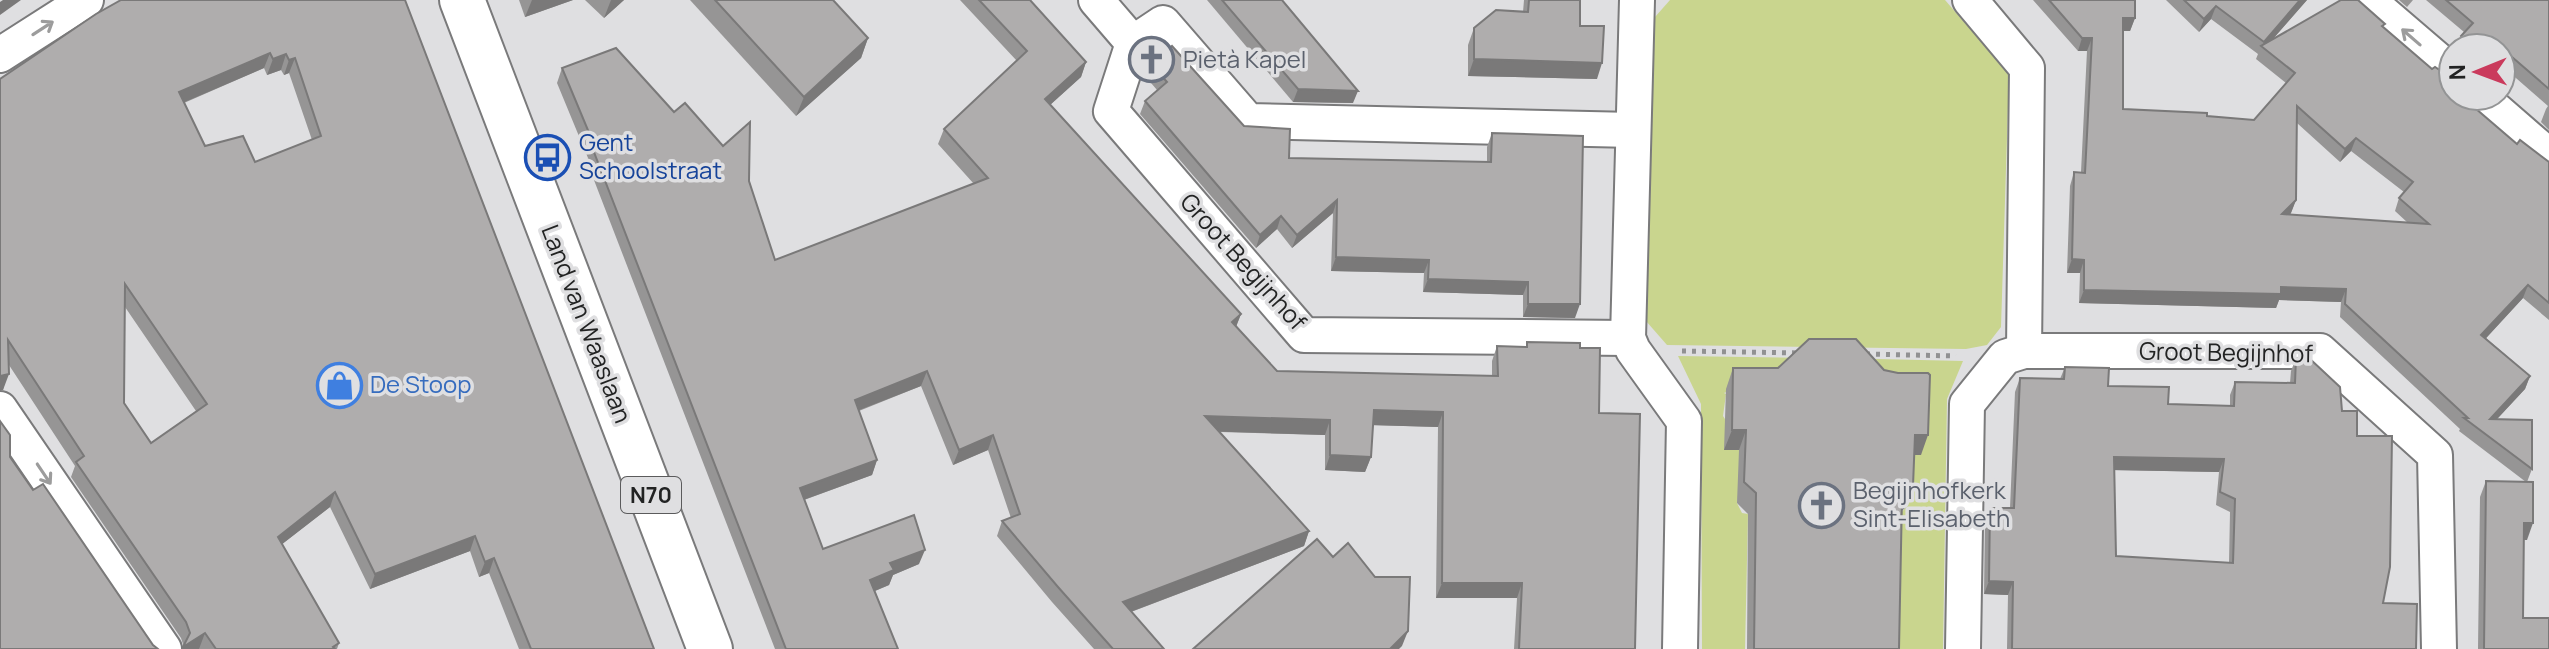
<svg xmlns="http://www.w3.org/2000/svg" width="2549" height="649" font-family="Manrope,sans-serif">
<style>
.green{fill:#c9d58e}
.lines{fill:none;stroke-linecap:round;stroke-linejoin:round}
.minor-casing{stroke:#7a7a7b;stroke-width:38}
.primary-casing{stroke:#7a7a7b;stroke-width:48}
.path{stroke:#919192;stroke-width:5;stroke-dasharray:4 6;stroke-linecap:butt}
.minor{stroke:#fff;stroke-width:34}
.primary{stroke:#fff;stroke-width:44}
.wall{fill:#969595;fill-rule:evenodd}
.shaded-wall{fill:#7a7979}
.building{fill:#afadad;stroke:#7a7979;stroke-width:2;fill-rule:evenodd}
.oneway{stroke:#9c9c9c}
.labels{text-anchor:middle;stroke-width:7;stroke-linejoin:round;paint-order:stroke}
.shield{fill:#dfdfe1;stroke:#5b5b5c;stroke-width:2}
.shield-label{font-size:22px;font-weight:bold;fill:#222323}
.worship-label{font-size:24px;fill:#5b616d;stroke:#dfdfe1;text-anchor:start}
.transit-label{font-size:24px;fill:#164399;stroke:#dfdfe1;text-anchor:start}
.street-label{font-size:24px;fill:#222323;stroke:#dfdfe1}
.shop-label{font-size:24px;fill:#366cbe;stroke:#dfdfe1;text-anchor:start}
</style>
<rect width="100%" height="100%" fill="#dfdfe1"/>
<!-- green -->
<g class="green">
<polygon points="1670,0 1945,0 2009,74 2001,327 1987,345 1966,349 1667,345 1646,321 1655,17"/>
<polygon points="1678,356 1816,358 1724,393 1726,394 1723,416 1746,451 1737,503 1742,513 1748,514 1745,649 1702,649 1701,404"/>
<polygon points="1835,358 1963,361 1947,399 1943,649 1891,649 1901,513 1906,507 1896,455 1921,455 1922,422"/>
</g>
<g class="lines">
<defs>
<g id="minor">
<polyline points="1096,0 1133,43 1111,111 1304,335 1628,338"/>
<polyline points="1637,0 1628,338 1633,350 1684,421 1680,649"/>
<polyline points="2368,0 2453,73"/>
<polyline points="1133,43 1163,23 1248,121 1633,130"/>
<polyline points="0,55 86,0"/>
<polyline points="2480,96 2549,156"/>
<polyline points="2024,351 2320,351 2435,455 2439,649"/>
<polyline points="0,409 164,649"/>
<polyline points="1963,649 1967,404 2005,357 2024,351 2027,68 1970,0"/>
</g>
<polyline id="primary" points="462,0 710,649"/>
</defs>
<!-- minor casing -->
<use href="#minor" class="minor-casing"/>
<!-- primary casing -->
<use href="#primary" class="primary-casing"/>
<!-- path -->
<g class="path">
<polyline points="1682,351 1800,353"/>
<polyline points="1866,354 1956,356"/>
</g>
<!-- minor -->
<use href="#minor" class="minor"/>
<!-- primary -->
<use href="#primary" class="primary"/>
</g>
<!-- wall -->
<g class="wall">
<path d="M 405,0 L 654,649 L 519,649 L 489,573 L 479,577 L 470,551 L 370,589 L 330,507 L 282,544 L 339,643 L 337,649 L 183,649 L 184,647 L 181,638 L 71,477 L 75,466 L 9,365 L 3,390 L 0,79 ZM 264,68 L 267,75 L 281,70 L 284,75 L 289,73 L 312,140 L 255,162 L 205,146 L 184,103 ZM 125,307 L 196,411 L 151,443 L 124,403 Z"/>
<polygon points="519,0 573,0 525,17"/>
<polygon points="585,0 624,0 604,18"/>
<polygon points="690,0 833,0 868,38 861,58 796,116"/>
<polygon points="960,0 1030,0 1086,62 1081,77 1050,105 1241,314 1236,327 1277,371 1492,376 1492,361 1497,346 1526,347 1527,342 1580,348 1599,413 1635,649 1514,649 1517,598 1436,598 1438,427 1373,425 1371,457 1365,472 1325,470 1325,435 1220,432 1309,531 1304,546 1131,612 1164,649 1094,649 1052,602 997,536 1002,521 1011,518 988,450 953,465 921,386 859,411 877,460 872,475 804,500 823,549 919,564 893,575 889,585 875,591 898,649 775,649 587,162 588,158 557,83 562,68 674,112 749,181 775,260 974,184 938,144 944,129 1017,61"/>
<polygon points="1207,0 1282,0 1353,103 1293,102"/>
<polygon points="1524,0 1580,0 1580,26 1597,79 1468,76 1468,45 1474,28 1523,12"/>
<path d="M 2033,0 L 2135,0 L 2135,18 L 2130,31 L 2123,31 L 2123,109 L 2254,120 L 2286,83 L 2256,59 L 2258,54 L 2211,19 L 2199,32 L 2166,0 L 2307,0 L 2272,40 L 2360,2 L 2385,24 L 2383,27 L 2453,96 L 2517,144 L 2549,162 L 2549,320 L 2523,298 L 2486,338 L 2530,376 L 2525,389 L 2497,419 L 2532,469 L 2527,482 L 2527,540 L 2524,540 L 2523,618 L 2549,649 L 2478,649 L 2480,497 L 2486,481 L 2526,482 L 2459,431 L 2460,429 L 2340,317 L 2341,302 L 2279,300 L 2276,308 L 2079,303 L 2080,273 L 2067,273 L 2070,186 L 2074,172 L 2081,172 L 2087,51 L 2078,51 ZM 2297,123 L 2340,162 L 2351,151 L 2404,192 L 2399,198 L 2395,211 L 2408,223 L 2290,215 L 2296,200 Z"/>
<polygon points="2399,0 2413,0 2407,7"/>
<polygon points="2426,0 2549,0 2549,130 2541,122 2546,109 2548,106 2501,65 2501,48 2457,48 2461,36 2464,32"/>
<polygon points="1151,64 1244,126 1289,158 1487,162 1487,147 1492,133 1575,318 1523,317 1523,295 1423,292 1424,273 1331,271 1333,213 1292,248 1277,229 1256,248 1140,114 1145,101 1157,90 1146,77"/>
<path d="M 2296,358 L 2342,411 L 2357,436 L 2383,603 L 2416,649 L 2007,649 L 2008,595 L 1984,594 L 1985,521 L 1990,508 L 2010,508 L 2015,392 L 2020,378 L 2060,379 L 2065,367 L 2108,386 L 2168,404 L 2230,406 L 2230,395 L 2235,382 L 2290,383 L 2291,371 ZM 2114,470 L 2219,472 L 2216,505 L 2230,512 L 2229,563 L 2116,556 Z"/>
<polygon points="1733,368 1921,455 1914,455 1913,486 1906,507 1902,510 1899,649 1747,649 1748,514 1737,503 1739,450 1724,450 1726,389"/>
</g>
<!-- shaded-wall -->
<g class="shaded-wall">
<polygon points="3,0 21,0 0,15 0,2"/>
<polygon points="532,0 573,0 525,17"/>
<polygon points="611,0 624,0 604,18"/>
<polygon points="2300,0 2307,0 2264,49 2262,47 2264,42"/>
<polygon points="2216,6 2211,19 2199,32 2204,19"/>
<polygon points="2123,18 2135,18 2130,31 2118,31"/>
<polygon points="868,38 861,58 796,116 804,97"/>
<polygon points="2082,38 2092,38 2087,51 2078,51"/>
<polygon points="270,53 264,68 173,107 179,92"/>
<polygon points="286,54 281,70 267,75 273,59"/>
<polygon points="295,58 289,73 284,75 289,60"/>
<polygon points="1474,59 1602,63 1597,79 1468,76"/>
<polygon points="1086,62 1081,77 1040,114 1045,99"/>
<polygon points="1298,89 1358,91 1353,103 1293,102"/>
<polygon points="2356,138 2351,151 2340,162 2345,149"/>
<polygon points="1337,200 1333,213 1292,248 1297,235"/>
<polygon points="2296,200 2291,213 2278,228 2282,214"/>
<polygon points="1281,216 1277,229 1256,248 1260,235"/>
<polygon points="1336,257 1429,260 1424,273 1331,271"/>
<polygon points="2072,259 2084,260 2080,273 2067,273"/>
<polygon points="1428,279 1528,282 1523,295 1423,292"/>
<polygon points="2528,285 2523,298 2477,348 2481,335"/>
<polygon points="2281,287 2346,289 2341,302 2279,300 2276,308 2079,303 2084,290"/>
<polygon points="1528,304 1580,304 1575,318 1523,317"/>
<polygon points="1241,314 1235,329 1232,322"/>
<polygon points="927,371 921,386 849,414 855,400"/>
<polygon points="9,374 3,390 0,390 0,376"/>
<polygon points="2530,376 2525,389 2485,432 2490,419"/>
<polygon points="1374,410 1443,412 1438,427 1368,425"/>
<polygon points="1205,416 1330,420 1325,435 1200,431"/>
<polygon points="1732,430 1746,430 1739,450 1724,450"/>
<polygon points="993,435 988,450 953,465 959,450"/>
<polygon points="1915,435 1928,435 1921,455 1908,455"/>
<polygon points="1330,455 1371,457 1365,472 1325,470"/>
<polygon points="2114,457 2224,459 2219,472 2109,470"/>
<polygon points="877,460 872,475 795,503 800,488"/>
<polygon points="1913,486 1906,507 1895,517 1902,497"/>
<polygon points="335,492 330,507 272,552 278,537"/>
<polygon points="2524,523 2533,523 2527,540 2518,540"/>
<polygon points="1309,531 1304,546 1117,617 1123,602"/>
<polygon points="475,536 470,551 370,589 375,574"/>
<polygon points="925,550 919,564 893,575 889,585 865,595 870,580 890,563"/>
<polygon points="494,558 489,573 479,577 485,562"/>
<polygon points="1989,581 2013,582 2008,595 1984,594"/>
<polygon points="1442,583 1522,583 1517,598 1436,598"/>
<polygon points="1408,631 1402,646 1399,649 1390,649"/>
<polygon points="205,633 199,649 183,649 183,647"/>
</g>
<!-- building -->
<g class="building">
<path d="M 121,0 L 405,0 L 654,649 L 531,649 L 494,558 L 485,562 L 475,536 L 375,574 L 335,492 L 278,537 L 339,643 L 333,647 L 335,649 L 216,649 L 205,633 L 183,647 L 190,633 L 186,622 L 76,462 L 84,456 L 8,340 L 9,374 L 0,376 L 0,79 L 96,14 ZM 270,53 L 273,59 L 286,54 L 289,60 L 295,58 L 321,136 L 255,162 L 243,136 L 205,146 L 179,92 ZM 125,284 L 207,404 L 151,443 L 124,403 Z"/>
<polygon points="715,0 833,0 868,38 804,97"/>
<polygon points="979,0 1030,0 1086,62 1045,99 1241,314 1232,322 1277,371 1498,376 1497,346 1527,347 1527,342 1580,343 1580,348 1600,348 1599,413 1640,414 1635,649 1519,649 1522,583 1442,583 1443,412 1374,410 1371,457 1330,455 1330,420 1205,416 1309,531 1123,602 1164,649 1113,649 1058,587 1002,521 1020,514 993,435 959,450 927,371 855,400 877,460 800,488 823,549 914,515 925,550 890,563 894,570 870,580 898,649 786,649 592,147 595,147 562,68 616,48 674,112 685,103 723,146 750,122 749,181 775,260 988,178 944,129 1027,51"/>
<polygon points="1222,0 1282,0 1358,91 1298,89"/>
<polygon points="1529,0 1580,0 1580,26 1604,26 1602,63 1474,59 1474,28 1496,10 1528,12"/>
<path d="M 2049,0 L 2135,0 L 2135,18 L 2123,18 L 2123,109 L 2207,113 L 2207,116 L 2254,120 L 2295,73 L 2261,46 L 2341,0 L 2358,0 L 2385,24 L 2382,26 L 2432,69 L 2435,67 L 2453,79 L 2453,96 L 2461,96 L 2517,144 L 2520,140 L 2549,162 L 2549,303 L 2528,285 L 2481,335 L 2530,376 L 2490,419 L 2532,420 L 2532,469 L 2464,418 L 2468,418 L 2345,304 L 2346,289 L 2281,287 L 2281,294 L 2084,290 L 2084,260 L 2072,259 L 2074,172 L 2085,173 L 2092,38 L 2082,38 ZM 2297,106 L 2345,149 L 2356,138 L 2413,182 L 2399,198 L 2429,224 L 2282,214 L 2296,200 Z"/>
<polygon points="2184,0 2300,0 2264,42 2216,6 2204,19"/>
<polygon points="2446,0 2549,0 2549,89 2497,44 2493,48 2472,48 2461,36 2473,23"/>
<polygon points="1172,46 1244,126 1290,129 1289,158 1491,162 1492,133 1583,136 1580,304 1528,304 1528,282 1428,279 1429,260 1336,257 1337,200 1297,235 1281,216 1260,235 1145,101 1167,82 1151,64"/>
<polygon points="1809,339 1856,339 1884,370 1898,373 1928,373 1930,375 1928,435 1915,435 1913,486 1902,497 1899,649 1754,649 1756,493 1744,482 1746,430 1732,430 1733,368 1778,368"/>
<path d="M 2296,358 L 2309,358 L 2340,387 L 2342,411 L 2357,411 L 2357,436 L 2392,436 L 2390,567 L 2383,603 L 2417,604 L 2416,649 L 2012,649 L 2013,582 L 1989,581 L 1990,508 L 2014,508 L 2020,378 L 2064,379 L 2065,367 L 2109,368 L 2108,386 L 2169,387 L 2168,404 L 2234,406 L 2235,382 L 2295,383 ZM 2114,457 L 2224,459 L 2220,492 L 2235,499 L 2233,563 L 2116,556 Z"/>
<polygon points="0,421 10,435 10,457 33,490 43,484 153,645 158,649 0,649"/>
<polygon points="2486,481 2533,482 2533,523 2524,523 2523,618 2549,618 2549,649 2484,649"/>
<polygon points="1317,539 1333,557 1348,543 1375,577 1410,577 1408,631 1390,649 1193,649"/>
</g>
<!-- one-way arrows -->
<defs><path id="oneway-shaft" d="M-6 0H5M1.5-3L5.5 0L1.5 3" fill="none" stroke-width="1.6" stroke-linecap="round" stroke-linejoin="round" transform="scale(2)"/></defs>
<g class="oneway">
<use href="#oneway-shaft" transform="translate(43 28) rotate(-33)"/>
<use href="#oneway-shaft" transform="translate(2411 37) rotate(-139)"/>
<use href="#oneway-shaft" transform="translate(44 474) rotate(56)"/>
</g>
<!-- icons -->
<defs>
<symbol id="church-ring" viewBox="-11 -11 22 22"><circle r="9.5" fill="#dfdfe1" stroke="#6b7280" stroke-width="1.5"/><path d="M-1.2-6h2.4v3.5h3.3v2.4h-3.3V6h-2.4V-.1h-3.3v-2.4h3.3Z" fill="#6b7280"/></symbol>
<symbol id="bus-ring" viewBox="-11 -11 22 22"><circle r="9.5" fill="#dfdfe1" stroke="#1a4fb4" stroke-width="1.5"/><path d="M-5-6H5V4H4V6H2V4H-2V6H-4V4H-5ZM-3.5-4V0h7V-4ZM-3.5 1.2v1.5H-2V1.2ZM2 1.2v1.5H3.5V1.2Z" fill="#1a4fb4"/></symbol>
<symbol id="shop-ring" viewBox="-11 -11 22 22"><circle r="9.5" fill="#dfdfe1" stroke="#3f7fe0" stroke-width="1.5"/><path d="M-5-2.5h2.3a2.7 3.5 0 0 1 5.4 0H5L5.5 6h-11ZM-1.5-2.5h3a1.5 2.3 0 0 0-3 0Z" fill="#3f7fe0"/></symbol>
</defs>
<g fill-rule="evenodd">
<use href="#church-ring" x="1126" y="34" width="51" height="51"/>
<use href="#bus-ring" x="522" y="132" width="51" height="51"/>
<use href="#shop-ring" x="314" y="360" width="51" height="51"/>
<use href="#church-ring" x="1796" y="480" width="51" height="51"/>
</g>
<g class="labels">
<!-- shield labels -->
<rect class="shield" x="621" y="477" width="60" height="36" rx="6"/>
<g class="shield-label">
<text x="651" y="503">N70</text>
</g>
<!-- worship labels -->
<g class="worship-label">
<text x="1183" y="68">Pietà Kapel</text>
<text x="1853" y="499">Begijnhofkerk<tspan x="1853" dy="28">Sint-Elisabeth</tspan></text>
</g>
<!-- transit labels -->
<g class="transit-label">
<text x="579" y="151">Gent<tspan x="579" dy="28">Schoolstraat</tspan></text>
</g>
<!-- street labels -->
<g class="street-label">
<text transform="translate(1243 262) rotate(48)" y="8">Groot Begijnhof</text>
<text transform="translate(586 324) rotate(69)" y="8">Land van Waaslaan</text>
<text transform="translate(2226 353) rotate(1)" y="8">Groot Begijnhof</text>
</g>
<!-- shop labels -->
<g class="shop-label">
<text x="370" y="393">De Stoop</text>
</g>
</g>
<!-- north arrow -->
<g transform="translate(2477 72) rotate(269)"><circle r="38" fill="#dfdfe1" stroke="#939495" stroke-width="2"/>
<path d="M0-6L14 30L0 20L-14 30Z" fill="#ca3a5c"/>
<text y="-12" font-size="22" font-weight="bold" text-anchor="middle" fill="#222323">N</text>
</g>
</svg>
